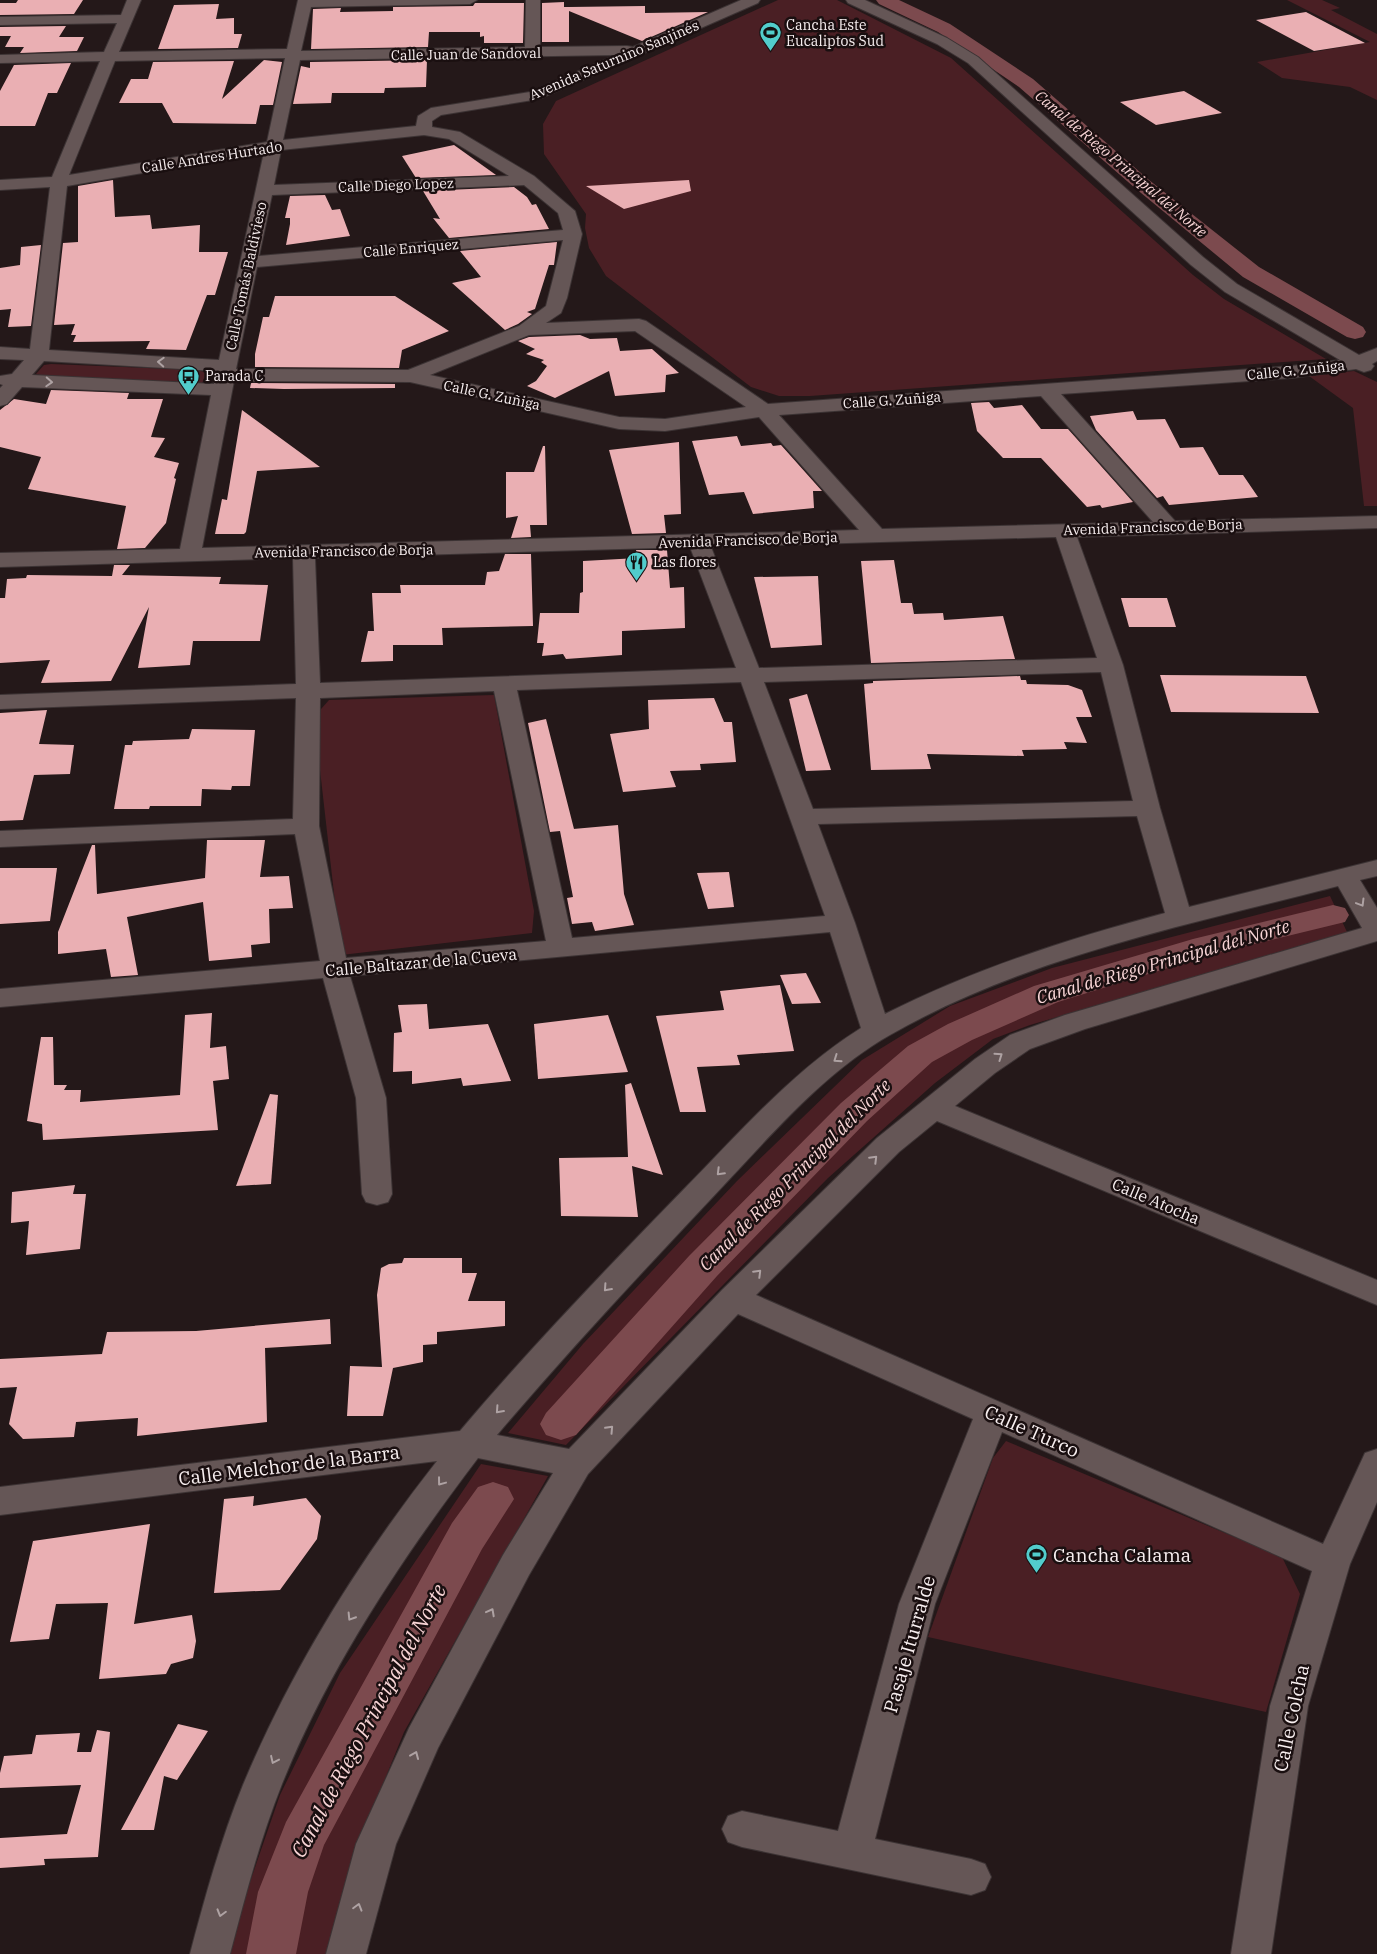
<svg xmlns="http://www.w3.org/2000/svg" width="1377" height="1954" font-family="'IBM Plex Serif',serif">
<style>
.green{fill:#4a1f24}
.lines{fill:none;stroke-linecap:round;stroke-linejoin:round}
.canal{fill:#7c4a4e;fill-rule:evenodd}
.building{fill:#eaafb3}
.minor-casing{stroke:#3c3334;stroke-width:2}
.minor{fill:#655656;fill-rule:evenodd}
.oneway{stroke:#aea2a3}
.labels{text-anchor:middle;stroke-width:5;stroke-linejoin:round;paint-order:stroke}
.far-poi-label{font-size:14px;fill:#f8eff0;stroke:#1a0f10;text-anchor:start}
.far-street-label{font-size:14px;fill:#f8eff0;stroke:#1a0f10}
.far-water-label{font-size:15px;font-style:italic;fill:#f8d5d6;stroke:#1a0f10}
.street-label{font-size:16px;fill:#f8eff0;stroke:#1a0f10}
.water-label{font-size:18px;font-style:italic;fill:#f8d5d6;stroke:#1a0f10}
.near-street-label{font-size:19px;fill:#f8eff0;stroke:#1a0f10}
.near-poi-label{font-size:19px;fill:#f8eff0;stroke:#1a0f10;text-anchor:start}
.near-water-label{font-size:21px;font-style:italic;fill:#f8d5d6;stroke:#1a0f10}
</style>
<rect width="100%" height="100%" fill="#241819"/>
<!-- green -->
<g class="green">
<polygon points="778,0 837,0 951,58 1193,275 1224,299 1326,359 810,396 779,396 751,387 606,276 589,248 585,228 586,214 544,154 543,124 556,101"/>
<polygon points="1287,0 1322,0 1340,8 1331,10 1377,34 1377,100 1350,87 1282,78 1257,62 1370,42"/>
<polygon points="51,364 196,370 205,372 206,376 202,383 193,383 44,376 36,374 44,365"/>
<polygon points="1354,371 1377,382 1377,506 1364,506 1353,408 1309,376"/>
<polygon points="494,695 534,911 532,933 341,955 314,717 329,700"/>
<polygon points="1330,896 1347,932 1030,1025 993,1039 935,1083 828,1178 566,1445 508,1433 583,1344 737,1181 862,1060 950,1006 1052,968"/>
<polygon points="1006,1441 1282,1557 1300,1594 1266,1712 928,1637 993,1458"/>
<polygon points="481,1464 548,1476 404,1732 351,1863 330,1954 229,1954 242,1905 280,1795 340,1673"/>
</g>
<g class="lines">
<!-- canal -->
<g class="canal">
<polygon points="876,0 899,0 950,24 1033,79 1149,180 1259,267 1363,327 1366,332 1363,337 1355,339 1347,337 1243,277 1135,188 1019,87 938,32 879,4"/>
<polygon points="1333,905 1345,908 1349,915 1345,922 1213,954 1058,1002 972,1040 932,1062 867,1121 717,1276 576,1435 561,1440 546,1435 540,1424 546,1413 689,1256 841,1103 908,1046 948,1024 1034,986 1193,939"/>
<polygon points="493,1482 508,1487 514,1499 482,1549 324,1845 308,1892 296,1954 246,1954 258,1892 286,1822 452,1523 478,1487"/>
</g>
</g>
<!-- building -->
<g class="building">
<polygon points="18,0 83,0 74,14 0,15 0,3 16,3"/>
<polygon points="564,2 564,7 569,7 645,6 645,13 708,12 642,41 569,11 569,42 542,42 542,3"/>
<polygon points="475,3 524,3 523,43 484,43 484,36 480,37 480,32 429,32 428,47 311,49 313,9 341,8 340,12 393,11 393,7 473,6"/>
<polygon points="219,4 216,19 234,18 234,34 242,34 238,48 158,49 174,5"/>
<polygon points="1306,12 1365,43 1314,51 1256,20"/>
<polygon points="66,26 59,37 84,37 77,51 20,53 24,47 5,47 11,36 0,36 0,27"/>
<polygon points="264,60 282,62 273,105 260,105 256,124 173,123 162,103 119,103 131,79 148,79 153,62 234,61 222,99"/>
<polygon points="427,60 426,87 385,88 384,93 332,93 331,103 293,104 301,66 310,68 310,62"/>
<polygon points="71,63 57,93 48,93 35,126 0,126 0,91 14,65"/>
<polygon points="1184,91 1222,113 1156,125 1120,102"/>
<polygon points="454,145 496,175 416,178 402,156"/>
<polygon points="113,180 115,217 150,215 152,229 200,225 199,252 228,252 215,295 207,295 186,350 146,349 150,341 73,342 76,335 71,335 75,324 54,325 63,243 78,242 78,186"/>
<polygon points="689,180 691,191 624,209 586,186"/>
<polygon points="514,187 527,197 532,205 536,204 549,229 449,238 433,218 440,219 423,191"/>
<polygon points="325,195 332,210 340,209 350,236 286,245 290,224 290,218 285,218 290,196"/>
<polygon points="557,242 554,265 549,265 535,309 527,312 532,314 518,324 505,330 452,283 481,277 460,251"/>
<polygon points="41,245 31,326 8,327 11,309 0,310 0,268 20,265 21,247"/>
<polygon points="275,296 395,296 449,331 402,350 399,368 255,367 255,354 263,317 269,317"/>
<polygon points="580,335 590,339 617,338 620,351 652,349 679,373 666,375 665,392 615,396 609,371 555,398 527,386 536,381 547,366 541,362 544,360 526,354 535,349 518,341 529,337"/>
<polygon points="251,383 395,384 395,388 284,389 250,388"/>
<polygon points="51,390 129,393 127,399 163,399 151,437 165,438 154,457 179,463 174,478 176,479 166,523 145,548 117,549 126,506 28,489 41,457 0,447 0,410 14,399 46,404"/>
<polygon points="989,402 994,408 1022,405 1041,429 1068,429 1133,502 1102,508 1100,505 1087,507 1041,458 1003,458 977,431 971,403"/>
<polygon points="242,410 320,467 257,471 246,532 244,534 215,534 222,499 227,500"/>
<polygon points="1133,411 1137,420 1165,419 1180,448 1203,447 1219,475 1243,475 1258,497 1169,505 1163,496 1157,498 1096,430 1090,416"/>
<polygon points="737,436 741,446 771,443 773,446 781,445 822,491 813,491 814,508 753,514 744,492 709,495 692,441"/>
<polygon points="679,442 681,514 664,515 666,533 632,534 609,450"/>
<polygon points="543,446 545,446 547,525 530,525 531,537 511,538 518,516 506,518 506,472 534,472"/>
<polygon points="636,550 667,550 670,588 684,587 685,628 622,631 622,655 566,659 563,654 542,656 544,643 537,643 540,613 579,613 580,593 583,592 583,561 638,558"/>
<polygon points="505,554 531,554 533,626 442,628 443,645 393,645 393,661 361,662 368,631 374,631 372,593 401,593 400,585 485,585 487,572 499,571"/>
<polygon points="894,560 901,603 912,603 914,614 943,613 944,620 1003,616 1015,659 871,663 861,561"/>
<polygon points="114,565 130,565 122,575 221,577 219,584 268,585 260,641 193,641 190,665 138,668 149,607 111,681 41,683 50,660 0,663 0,598 5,598 7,579 26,578 27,575 112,576"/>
<polygon points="818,576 822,645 771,648 754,577"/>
<polygon points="1121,598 1167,598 1176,627 1129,627"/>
<polygon points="1160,675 1306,676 1319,713 1171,712"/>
<polygon points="1020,676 1021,680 1026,680 1027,684 1068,685 1082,690 1092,717 1076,717 1087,743 1064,742 1067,749 1022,750 1024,756 927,754 931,769 871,770 864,684 873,683 873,681"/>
<polygon points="807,694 831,770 806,771 789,699"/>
<polygon points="714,698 724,722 732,722 736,762 700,764 701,770 670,771 676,787 623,792 610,734 649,729 648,700"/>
<polygon points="47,710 39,744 74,745 70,774 34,775 23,820 0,821 0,713"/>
<polygon points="546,719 574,829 562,830 618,825 624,894 634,925 595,931 592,922 572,924 567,898 573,897 560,831 550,832 528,723"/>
<polygon points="192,729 255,730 250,786 232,786 231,790 202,789 201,806 150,806 149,809 114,809 125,745 132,745 133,741 189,739"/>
<polygon points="207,840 265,840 260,877 289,876 293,908 269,909 270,943 251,945 252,957 209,961 203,902 127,917 138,975 111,977 106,949 58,954 58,932 92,845 95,845 97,894 205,878"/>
<polygon points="0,868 57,868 50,921 0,924"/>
<polygon points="729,872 734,907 708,909 697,873"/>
<polygon points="806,973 821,1003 792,1004 780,975"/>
<polygon points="780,985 794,1051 737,1055 740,1065 697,1067 706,1112 680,1112 656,1016 724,1010 720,991"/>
<polygon points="427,1004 429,1029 488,1024 511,1081 463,1086 461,1078 412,1084 412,1071 393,1072 394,1033 402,1032 398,1005"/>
<polygon points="212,1013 210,1048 226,1046 229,1079 213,1081 218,1130 43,1140 42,1124 27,1121 41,1037 53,1037 54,1085 67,1085 64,1090 81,1090 80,1102 180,1095 185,1015"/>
<polygon points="608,1015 628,1072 538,1079 534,1024"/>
<polygon points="631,1083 663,1175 632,1166 638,1217 561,1216 559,1158 628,1157 625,1085"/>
<polygon points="270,1094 278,1095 271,1184 236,1186"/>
<polygon points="75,1185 73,1194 86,1194 80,1249 26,1255 29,1221 11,1223 12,1192"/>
<polygon points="404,1258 462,1258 462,1273 477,1273 468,1301 505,1301 505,1326 437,1332 437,1344 423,1345 423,1362 393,1368 383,1416 347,1416 350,1366 382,1367 377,1295 381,1268 389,1264 402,1263"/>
<polygon points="330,1319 331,1344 265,1348 267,1422 137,1436 138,1418 76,1422 74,1437 23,1439 9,1424 17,1387 0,1388 0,1359 102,1354 107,1332 196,1331"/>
<polygon points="254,1496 253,1506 306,1498 321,1516 317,1539 280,1590 214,1593 224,1499"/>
<polygon points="150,1524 134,1624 192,1615 196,1641 193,1658 171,1664 166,1674 99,1679 108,1603 56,1604 49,1639 10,1642 33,1541"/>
<polygon points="178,1724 208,1731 177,1780 164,1776 154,1830 121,1830"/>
<polygon points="97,1730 110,1732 98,1857 44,1859 45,1865 0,1868 0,1838 67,1834 81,1785 0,1788 0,1773 4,1756 32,1754 36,1735 80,1733 77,1752 91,1752"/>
</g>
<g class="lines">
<defs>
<path id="minor" d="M 127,0 L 141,0 L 119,52 L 287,49 L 298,0 L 477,0 L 470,4 L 311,7 L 301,51 L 525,47 L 526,0 L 540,0 L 540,47 L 627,46 L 633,47 L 741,0 L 760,0 L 758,3 L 539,99 L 441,115 L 432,121 L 432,127 L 460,132 L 534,176 L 575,211 L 582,234 L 567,298 L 561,313 L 546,323 L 639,319 L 646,321 L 768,404 L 1292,366 L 1340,360 L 1225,292 L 1191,265 L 968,63 L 937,44 L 848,3 L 846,0 L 865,0 L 947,38 L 978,57 L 1203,257 L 1237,284 L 1359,355 L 1377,348 L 1377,361 L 1372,364 L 1374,366 L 1371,370 L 1364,372 L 1356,369 L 1292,378 L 1061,394 L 1175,521 L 1377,516 L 1377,528 L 1077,537 L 1123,665 L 1160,808 L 1189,907 L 1377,860 L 1377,876 L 1360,880 L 1377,908 L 1377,941 L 1085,1029 L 1030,1049 L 995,1073 L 955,1106 L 1377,1280 L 1377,1305 L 937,1121 L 899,1152 L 756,1295 L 1323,1544 L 1365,1453 L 1377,1449 L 1377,1502 L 1350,1564 L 1308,1706 L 1271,1954 L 1231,1954 L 1270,1706 L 1312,1571 L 1002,1432 L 935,1604 L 875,1839 L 971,1859 L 985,1864 L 991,1877 L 985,1890 L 971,1895 L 742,1847 L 728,1842 L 722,1829 L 728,1816 L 742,1811 L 838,1831 L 899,1604 L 973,1419 L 738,1314 L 588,1474 L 529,1575 L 438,1748 L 396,1844 L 366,1954 L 326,1954 L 356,1844 L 409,1728 L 503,1555 L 553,1473 L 478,1458 C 402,1558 329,1667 282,1784 C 260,1839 245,1897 230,1954 L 190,1954 C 205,1897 221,1839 243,1785 C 291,1670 360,1559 437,1461 L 0,1515 L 0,1487 L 460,1431 C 532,1346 610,1265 687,1186 C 742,1130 794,1070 861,1028 L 830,932 L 350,976 L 386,1098 L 392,1194 L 388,1202 L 377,1205 L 366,1202 L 362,1194 L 356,1098 L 323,978 L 0,1007 L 0,989 L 320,961 L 295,834 L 0,847 L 0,831 L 293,819 L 296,698 L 0,709 L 0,695 L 296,684 L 293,558 L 0,567 L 0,553 L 180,549 L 211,395 L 22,387 L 7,404 L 0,406 L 0,388 L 3,385 L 0,384 L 0,376 L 12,374 L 24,360 L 0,359 L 0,347 L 30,349 L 50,187 L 0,190 L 0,180 L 52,177 L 100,61 L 0,63 L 0,55 L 104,52 L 117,23 L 0,25 L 0,17 L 121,15 ZM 616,55 L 530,92 L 431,108 L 418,116 L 416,126 L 283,140 L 300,60 ZM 285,58 L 267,142 L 69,175 L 115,61 ZM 424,135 L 449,139 L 509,176 L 274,185 L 281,150 ZM 264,152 L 219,360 L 49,350 L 67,186 ZM 524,185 L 558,213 L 563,230 L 259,256 L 272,195 ZM 563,240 L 546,306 L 519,326 L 408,370 L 236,369 L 257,267 ZM 635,331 L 746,407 L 665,419 L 619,417 L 430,375 L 529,335 ZM 44,361 L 216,371 L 214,384 L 32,375 ZM 234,381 L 410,382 L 619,429 L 665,431 L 759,417 L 859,530 L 202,548 ZM 1041,396 L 1153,522 L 882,529 L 779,415 ZM 1056,537 L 1097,658 L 759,668 L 711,547 ZM 690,547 L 736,668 L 320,683 L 315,558 ZM 1101,672 L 1133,801 L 813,809 L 764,682 ZM 741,682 L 825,916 L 572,938 L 517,690 ZM 494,691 L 546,941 L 346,958 L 319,826 L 320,698 ZM 1137,816 L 1165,913 C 1068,939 974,969 885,1014 L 855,923 L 818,824 ZM 1338,886 L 1362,928 L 1065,1015 L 1010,1035 L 975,1059 L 877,1138 L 722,1290 L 569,1449 L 497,1435 C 570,1349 647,1267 724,1185 C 775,1131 825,1072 890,1035 C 1028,956 1185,926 1338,886 Z"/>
</defs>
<!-- minor casing -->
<use href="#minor" class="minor-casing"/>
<!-- minor -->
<use href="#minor" class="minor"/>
</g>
<!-- one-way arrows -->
<defs><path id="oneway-chevron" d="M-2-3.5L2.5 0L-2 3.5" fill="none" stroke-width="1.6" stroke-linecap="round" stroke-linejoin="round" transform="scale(1.25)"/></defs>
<g class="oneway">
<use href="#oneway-chevron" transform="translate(161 362) rotate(-177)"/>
<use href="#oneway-chevron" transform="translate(49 382) rotate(3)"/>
<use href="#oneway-chevron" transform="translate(1361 903) rotate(59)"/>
<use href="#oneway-chevron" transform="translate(999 1056) rotate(-35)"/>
<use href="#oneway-chevron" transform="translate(837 1059) rotate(145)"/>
<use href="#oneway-chevron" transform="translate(874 1159) rotate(-45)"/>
<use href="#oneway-chevron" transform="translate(720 1172) rotate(135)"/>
<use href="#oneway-chevron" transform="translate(758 1273) rotate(-45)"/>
<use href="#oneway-chevron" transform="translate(607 1288) rotate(132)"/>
<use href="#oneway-chevron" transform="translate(499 1410) rotate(132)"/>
<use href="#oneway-chevron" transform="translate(610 1429) rotate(-47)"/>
<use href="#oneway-chevron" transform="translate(441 1482) rotate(127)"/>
<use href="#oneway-chevron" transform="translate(491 1612) rotate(-62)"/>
<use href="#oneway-chevron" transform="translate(351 1617) rotate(122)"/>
<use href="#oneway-chevron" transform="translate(415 1755) rotate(-67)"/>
<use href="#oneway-chevron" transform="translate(274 1760) rotate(115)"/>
<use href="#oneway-chevron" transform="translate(358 1907) rotate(-74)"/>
<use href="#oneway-chevron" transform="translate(221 1913) rotate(106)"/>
</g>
<!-- icons -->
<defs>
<symbol id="stadium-pin" viewBox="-11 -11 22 30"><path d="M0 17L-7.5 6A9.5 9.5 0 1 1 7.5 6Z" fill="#52cdcc" stroke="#1a0f10"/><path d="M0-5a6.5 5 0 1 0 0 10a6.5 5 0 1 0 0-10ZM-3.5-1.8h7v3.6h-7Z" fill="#111"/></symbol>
<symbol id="bus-pin" viewBox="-11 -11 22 30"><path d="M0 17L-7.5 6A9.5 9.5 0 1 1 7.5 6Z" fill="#52cdcc" stroke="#1a0f10"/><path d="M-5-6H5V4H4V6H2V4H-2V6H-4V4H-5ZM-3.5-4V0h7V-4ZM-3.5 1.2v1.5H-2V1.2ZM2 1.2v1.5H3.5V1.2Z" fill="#111"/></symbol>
<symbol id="restaurant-pin" viewBox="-11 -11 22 30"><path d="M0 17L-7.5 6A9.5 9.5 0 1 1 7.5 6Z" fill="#52cdcc" stroke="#1a0f10"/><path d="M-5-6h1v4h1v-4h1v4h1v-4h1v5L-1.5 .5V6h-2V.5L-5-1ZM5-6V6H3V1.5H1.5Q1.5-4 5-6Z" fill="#111"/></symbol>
</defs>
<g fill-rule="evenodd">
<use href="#stadium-pin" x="758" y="20" width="25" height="34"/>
<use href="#bus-pin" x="176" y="364" width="25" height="34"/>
<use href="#restaurant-pin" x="624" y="550" width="25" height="34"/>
<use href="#stadium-pin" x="1024" y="1542" width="25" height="34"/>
</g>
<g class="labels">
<!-- far-poi labels -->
<g class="far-poi-label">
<text x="786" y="30">Cancha Este<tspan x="786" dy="16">Eucaliptos Sud</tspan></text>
<text x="205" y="381">Parada C</text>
<text x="653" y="567">Las flores</text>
</g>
<!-- far-street labels -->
<g class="far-street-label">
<text transform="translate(466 54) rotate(-1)" y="5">Calle Juan de Sandoval</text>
<text transform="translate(614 60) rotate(-23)" y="5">Avenida Saturnino Sanjinés</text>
<text transform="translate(212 157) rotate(-9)" y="5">Calle Andres Hurtado</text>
<text transform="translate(396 185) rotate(-2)" y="5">Calle Diego Lopez</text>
<text transform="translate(411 248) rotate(-5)" y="5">Calle Enriquez</text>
<text transform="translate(246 276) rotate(-78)" y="5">Calle Tomás Baldivieso</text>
<text transform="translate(1296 370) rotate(-6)" y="5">Calle G. Zuñiga</text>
<text transform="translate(492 395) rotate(12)" y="5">Calle G. Zuñiga</text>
<text transform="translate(892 400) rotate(-4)" y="5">Calle G. Zuñiga</text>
<text transform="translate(1153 527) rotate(-2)" y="5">Avenida Francisco de Borja</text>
<text transform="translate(748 540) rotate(-2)" y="5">Avenida Francisco de Borja</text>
<text transform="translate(344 551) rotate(-1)" y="5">Avenida Francisco de Borja</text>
</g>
<!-- far-water labels -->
<g class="far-water-label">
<text transform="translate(1121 164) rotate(40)" y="5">Canal de Riego Principal del Norte</text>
</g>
<!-- street labels -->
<g class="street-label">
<text transform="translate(421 962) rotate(-5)" y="6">Calle Baltazar de la Cueva</text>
<text transform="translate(1156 1201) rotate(23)" y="6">Calle Atocha</text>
</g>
<!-- water labels -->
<g class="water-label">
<text transform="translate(1163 962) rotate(-16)" y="6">Canal de Riego Principal del Norte</text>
<text transform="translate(795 1175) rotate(-45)" y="6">Canal de Riego Principal del Norte</text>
</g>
<!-- near-street labels -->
<g class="near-street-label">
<text transform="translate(1032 1431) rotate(24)" y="7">Calle Turco</text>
<text transform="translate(289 1465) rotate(-7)" y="7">Calle Melchor de la Barra</text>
<text transform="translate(909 1644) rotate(-74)" y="7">Pasaje Iturralde</text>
<text transform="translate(1291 1718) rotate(-78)" y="7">Calle Colcha</text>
</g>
<!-- near-poi labels -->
<g class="near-poi-label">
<text x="1053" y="1562">Cancha Calama</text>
</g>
<!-- near-water labels -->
<g class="near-water-label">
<text transform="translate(369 1721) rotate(-62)" y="7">Canal de Riego Principal del Norte</text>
</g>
</g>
</svg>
